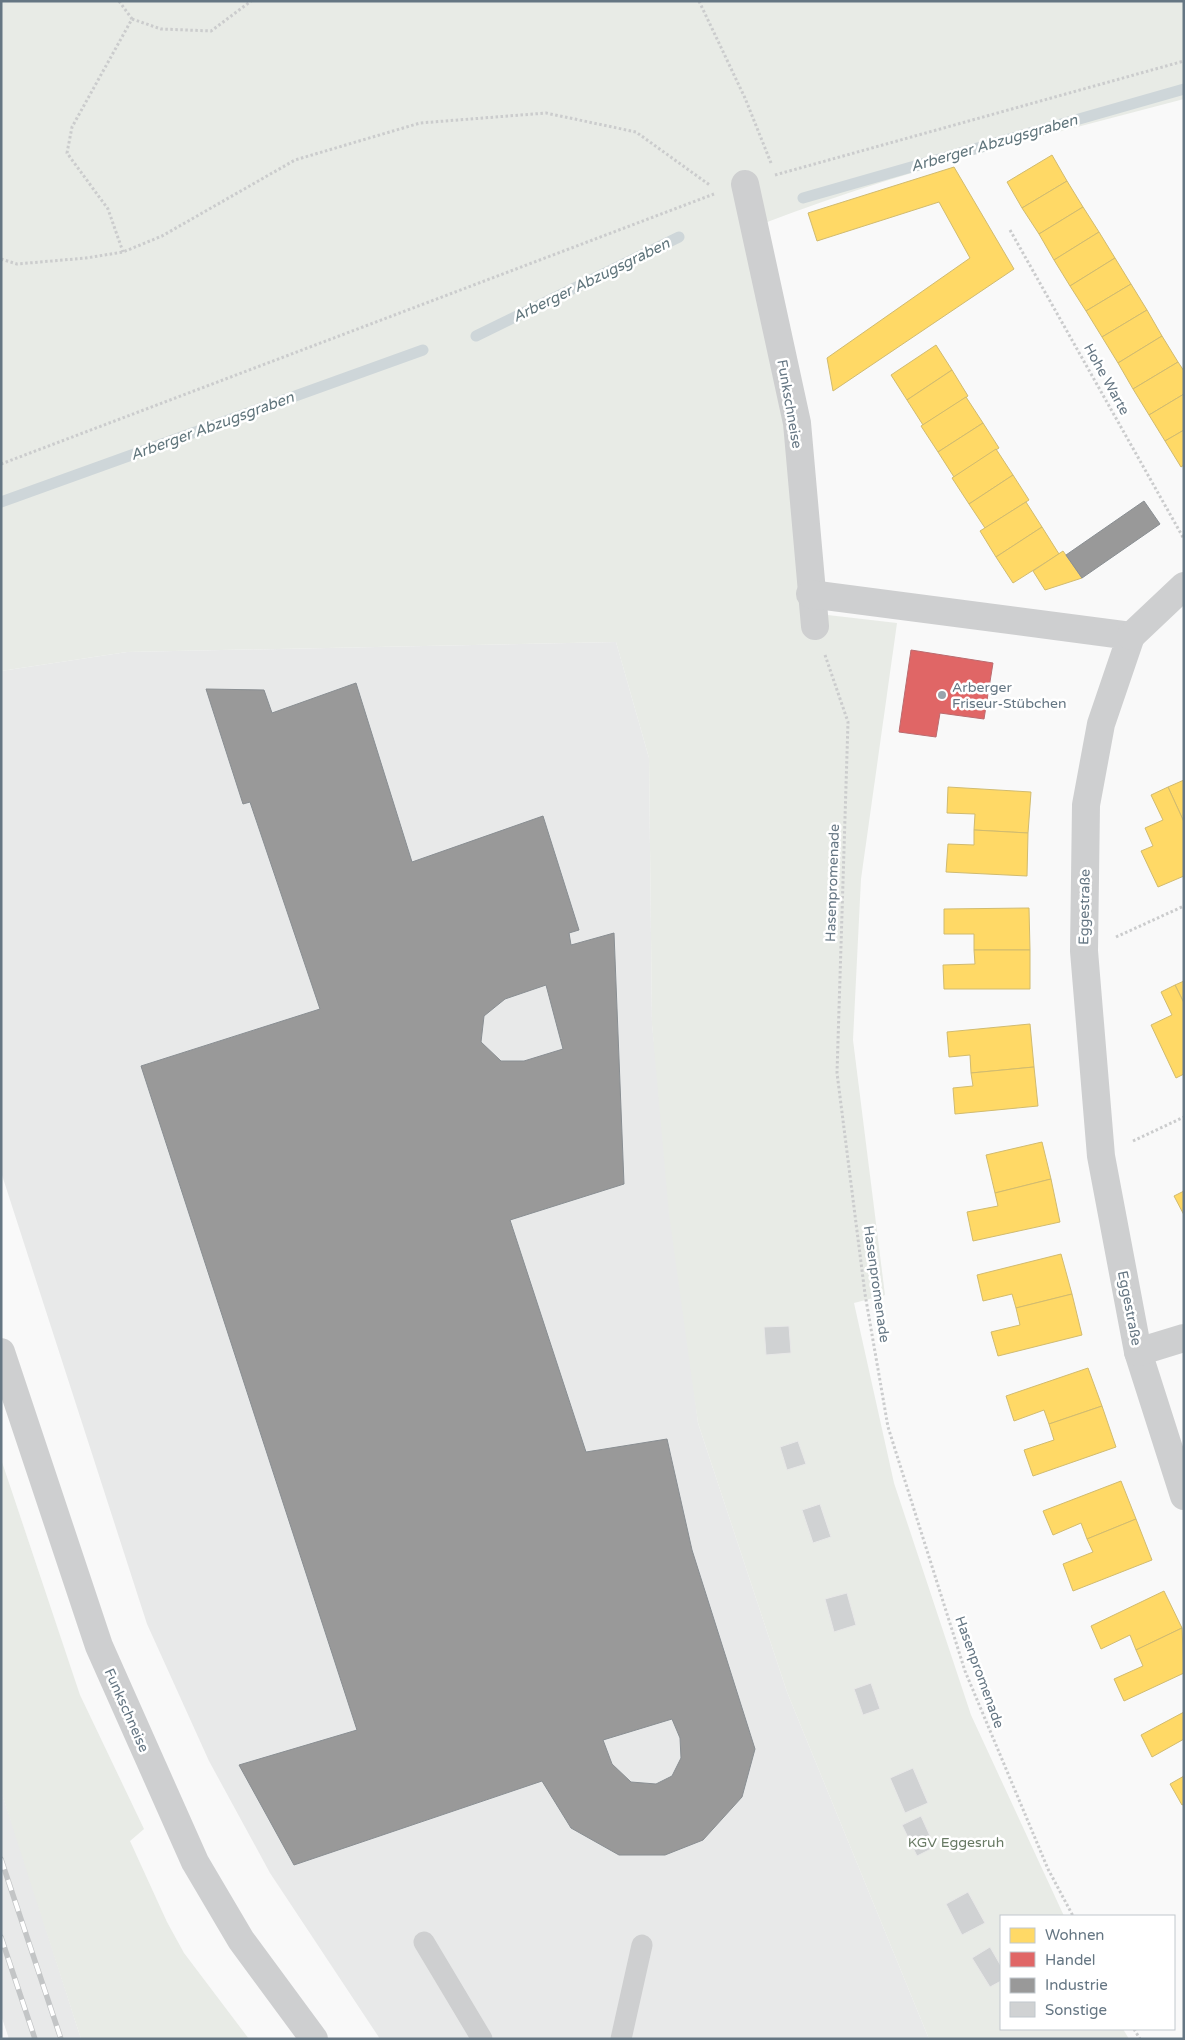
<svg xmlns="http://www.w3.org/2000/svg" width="1185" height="2040" font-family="'Varela Round',sans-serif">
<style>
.built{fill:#e8e9e9}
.green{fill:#e8ebe6}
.homes{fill:#ffd966;stroke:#d1bb6f}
.shops{fill:#e06666;stroke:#bb6b6f}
.industry{fill:#999;stroke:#898e92;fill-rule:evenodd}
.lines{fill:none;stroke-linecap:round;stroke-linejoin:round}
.stream{stroke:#ced6d9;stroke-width:11}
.building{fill:#d0d2d3;stroke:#e8e8e8}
.path{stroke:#cbcccd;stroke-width:3;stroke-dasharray:2.5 2.5;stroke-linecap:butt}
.lane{stroke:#cecfd0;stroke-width:21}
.street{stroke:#cecfd0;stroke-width:28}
.rail-casing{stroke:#c3c5c6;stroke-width:5.5}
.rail{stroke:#fff;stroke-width:4;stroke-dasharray:11;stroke-linecap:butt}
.poi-dot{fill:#99a4ac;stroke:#fff;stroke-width:2}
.labels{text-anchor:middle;stroke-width:5;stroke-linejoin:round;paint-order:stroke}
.street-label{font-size:14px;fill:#657683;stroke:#fff}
.poi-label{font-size:14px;fill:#657683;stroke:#fff;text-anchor:start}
.park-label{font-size:14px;fill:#687a64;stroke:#fff}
.water-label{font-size:15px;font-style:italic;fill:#60757c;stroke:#fff}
</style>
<rect width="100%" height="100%" fill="#f9f9f9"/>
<!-- built -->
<g class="built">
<polygon points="616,642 649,758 652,1025 698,1423 787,1692 929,2039 380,2039 270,1873 209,1761 147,1624 1,1172 1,671 127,652"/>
<polygon points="1,1791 18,1841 81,2039 9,2039 1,2015"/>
</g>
<!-- green -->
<g class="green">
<path d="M 1,1 L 1184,1 L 1184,99 C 1041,137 895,172 757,226 L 819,614 L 897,623 L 861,879 L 853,1040 L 885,1295 L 854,1303 L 894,1483 L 971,1715 L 1064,1916 L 1001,1916 L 1001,2029 L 1123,2029 L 1129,2039 L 929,2039 L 787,1692 L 698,1423 L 669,1214 L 652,1025 L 649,758 L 616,642 L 127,652 L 1,671 Z"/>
<polygon points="1,1459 80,1695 144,1829 130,1841 167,1922 184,1953 249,2039 81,2039 1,1791"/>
</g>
<!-- homes -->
<g class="homes">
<polygon points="1052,155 1067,181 1022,208 1007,182"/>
<polygon points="954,167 1014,269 833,391 827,358 970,258 939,202 817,241 808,213"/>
<polygon points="1067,181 1083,207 1039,234 1022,208"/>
<polygon points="1083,207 1099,232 1054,260 1039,234"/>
<polygon points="1099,232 1115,258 1070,286 1054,260"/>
<polygon points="1115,258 1131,284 1086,311 1070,286"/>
<polygon points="1131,284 1147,310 1102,337 1086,311"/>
<polygon points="1147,310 1162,336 1118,363 1102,337"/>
<polygon points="1162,336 1178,362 1133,389 1118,363"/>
<polygon points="936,345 952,370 907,400 891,375"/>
<polygon points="1178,362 1184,371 1184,394 1149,415 1133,389"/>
<polygon points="952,370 968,396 923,425 907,400"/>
<polygon points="1184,394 1184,430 1165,441 1149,415"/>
<polygon points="966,397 983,423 938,452 921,426"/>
<polygon points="983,423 999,448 954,477 938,452"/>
<polygon points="1184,430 1184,465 1181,467 1165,441"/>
<polygon points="996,449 1013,475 969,504 952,478"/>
<polygon points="1013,475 1029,500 985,528 969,504"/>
<polygon points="1026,502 1042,527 996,557 980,531"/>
<polygon points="1042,527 1059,554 1013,583 996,557"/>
<polygon points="1063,551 1082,578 1045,590 1033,571"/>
<polygon points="1184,780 1184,822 1168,787"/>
<polygon points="948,787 1031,792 1028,833 974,830 975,814 947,813"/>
<polygon points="1168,787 1184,822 1184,876 1158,887 1141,851 1153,846 1145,828 1163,820 1151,795"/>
<polygon points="974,830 1028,833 1027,876 946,872 948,844 974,845"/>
<polygon points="1029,908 1030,950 974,950 974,934 944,934 944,909"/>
<polygon points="974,950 1030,950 1030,989 944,989 943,965 975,964"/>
<polygon points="1184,981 1184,1003 1175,985"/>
<polygon points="1175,985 1184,1003 1184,1074 1176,1078 1151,1025 1172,1015 1161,992"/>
<polygon points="1030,1024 1034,1067 971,1073 970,1055 949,1057 947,1032"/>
<polygon points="1034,1067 1038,1106 955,1114 953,1088 973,1086 971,1073"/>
<polygon points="1042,1142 1051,1179 995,1193 986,1155"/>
<polygon points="1051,1179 1060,1222 973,1241 967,1212 998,1206 995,1193"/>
<polygon points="1184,1191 1184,1215 1174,1196"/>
<polygon points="1061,1254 1072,1294 1016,1308 1012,1294 983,1301 977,1275"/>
<polygon points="1072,1294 1082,1335 998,1356 991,1332 1020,1325 1016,1308"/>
<polygon points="1088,1368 1102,1406 1049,1424 1044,1410 1014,1421 1006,1396"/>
<polygon points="1102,1406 1116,1447 1033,1476 1024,1450 1054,1440 1049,1424"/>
<polygon points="1121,1481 1136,1519 1087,1539 1081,1523 1053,1535 1043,1511"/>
<polygon points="1136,1519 1152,1560 1073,1591 1063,1564 1093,1552 1087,1539"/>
<polygon points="1164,1591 1182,1628 1136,1650 1130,1635 1101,1649 1091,1626"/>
<polygon points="1182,1628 1184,1673 1124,1701 1114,1679 1143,1666 1136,1650"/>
<polygon points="1184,1712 1184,1739 1152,1757 1141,1735"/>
<polygon points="1184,1776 1184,1804 1182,1805 1170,1784"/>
</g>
<!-- shops -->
<polygon class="shops" points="911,650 993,663 984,719 940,713 936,737 899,732"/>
<!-- industry -->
<g class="industry">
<polygon points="1144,501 1160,524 1082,578 1066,555"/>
<path d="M 356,683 L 412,862 L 543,816 L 579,930 L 569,933 L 571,945 L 614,933 L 624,1184 L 510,1220 L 586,1452 L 667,1439 L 692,1550 L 755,1749 L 742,1797 L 703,1840 L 665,1855 L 619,1855 L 571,1828 L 542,1781 L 294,1865 L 239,1765 L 357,1730 L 141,1066 L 320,1009 L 250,802 L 243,804 L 206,689 L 264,690 L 272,713 ZM 546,985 L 563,1049 L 524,1061 L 501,1061 L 481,1042 L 484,1016 L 505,999 ZM 672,1719 L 680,1738 L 681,1758 L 672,1776 L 656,1784 L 631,1782 L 612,1764 L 603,1740 Z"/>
</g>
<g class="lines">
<!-- stream -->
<g class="stream">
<polyline points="803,198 1184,89"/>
<polyline points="476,336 679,237"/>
<polyline points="1,502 423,350"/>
</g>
</g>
<!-- building -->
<g class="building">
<polygon points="789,1326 791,1353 766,1355 764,1327"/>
<polygon points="798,1441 806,1464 787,1470 780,1447"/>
<polygon points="820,1504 831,1537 813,1543 802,1510"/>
<polygon points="847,1593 856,1625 834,1632 825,1599"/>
<polygon points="871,1683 880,1709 863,1715 854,1689"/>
<polygon points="913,1768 928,1803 905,1813 890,1778"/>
<polygon points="921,1816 935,1847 917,1856 902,1825"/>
<polygon points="968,1892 985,1923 962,1935 946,1904"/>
<polygon points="990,1947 1001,1966 1001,1981 990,1987 972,1958"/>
</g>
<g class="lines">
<!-- path -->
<g class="path">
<polyline points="119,1 132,19 72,127 67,153 108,209 123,252"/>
<polyline points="699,1 745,98 771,163"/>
<polyline points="132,19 161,29 211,31 251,1"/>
<polyline points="775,175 1184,61"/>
<polyline points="1010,230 1184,539"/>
<polyline points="1,259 17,264 86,258 123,252 162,236 295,160 420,123 546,113 636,132 711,186"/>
<polyline points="1,464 714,194"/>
<polyline points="825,655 848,722 837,1073 865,1294 888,1427 965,1671 1048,1869 1073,1916"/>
<polyline points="1116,937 1184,906"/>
<polyline points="1133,1141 1184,1117"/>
<polyline points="1134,2029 1140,2039"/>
</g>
<!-- lane -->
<g class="lane">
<polyline points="424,1942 482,2039"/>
<polyline points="621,2039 642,1945"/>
</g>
<!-- street -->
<g class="street">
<polyline points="745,184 797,423 815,626"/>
<polyline points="810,594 1131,636 1101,724 1086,805 1084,951 1101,1156 1138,1352 1184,1496"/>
<polyline points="1131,636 1184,586"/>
<polyline points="1,1352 99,1646 195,1862 241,1940 314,2039"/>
<polyline points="1138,1352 1184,1338"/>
</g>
<defs>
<g id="rail">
<polyline points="1,1859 61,2039"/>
<polyline points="1,1937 35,2039"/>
</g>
</defs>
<!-- rail casing -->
<use href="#rail" class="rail-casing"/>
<!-- rail -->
<use href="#rail" class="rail"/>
</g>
<!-- markers -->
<circle class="poi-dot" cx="942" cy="695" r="5"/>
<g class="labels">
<!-- street labels -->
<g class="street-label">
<text transform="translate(1107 379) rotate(61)" y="5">Hohe Warte</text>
<text transform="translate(790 404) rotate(80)" y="5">Funkschneise</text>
<text transform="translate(832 883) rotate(-88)" y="5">Hasenpromenade</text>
<text transform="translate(1084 907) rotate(-89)" y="5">Eggestraße</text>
<text transform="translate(877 1284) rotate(82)" y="5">Hasenpromenade</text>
<text transform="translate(1130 1308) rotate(79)" y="5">Eggestraße</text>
<text transform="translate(980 1672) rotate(70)" y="5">Hasenpromenade</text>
<text transform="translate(127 1710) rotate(66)" y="5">Funkschneise</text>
</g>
<!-- poi labels -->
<g class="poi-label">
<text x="952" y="692">Arberger<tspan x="952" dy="16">Friseur-Stübchen</tspan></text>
</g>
<!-- park labels -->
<g class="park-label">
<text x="956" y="1847">KGV Eggesruh</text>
</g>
<!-- water labels -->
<g class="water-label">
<text transform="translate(994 143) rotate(-16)" y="5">Arberger Abzugsgraben</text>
<text transform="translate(591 280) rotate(-26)" y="5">Arberger Abzugsgraben</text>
<text transform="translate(212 426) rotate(-20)" y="5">Arberger Abzugsgraben</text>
</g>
</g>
<!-- border -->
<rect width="1185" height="2040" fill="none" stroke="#657683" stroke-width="5"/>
<!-- legend -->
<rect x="1000" y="1915" width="175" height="115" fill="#ffffff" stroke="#c1c8cd"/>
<rect x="1010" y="1928" width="25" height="15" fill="#ffd966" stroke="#c1c8cd"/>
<text x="1045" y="1940" font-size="15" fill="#657683">Wohnen</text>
<rect x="1010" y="1952" width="25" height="15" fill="#e06666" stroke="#c1c8cd"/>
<text x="1045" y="1965" font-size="15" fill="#657683">Handel</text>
<rect x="1010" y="1978" width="25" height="15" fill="#999999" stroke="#c1c8cd"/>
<text x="1045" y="1990" font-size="15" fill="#657683">Industrie</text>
<rect x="1010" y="2002" width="25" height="15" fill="#d0d2d3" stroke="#c1c8cd"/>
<text x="1045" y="2015" font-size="15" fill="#657683">Sonstige</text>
</svg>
